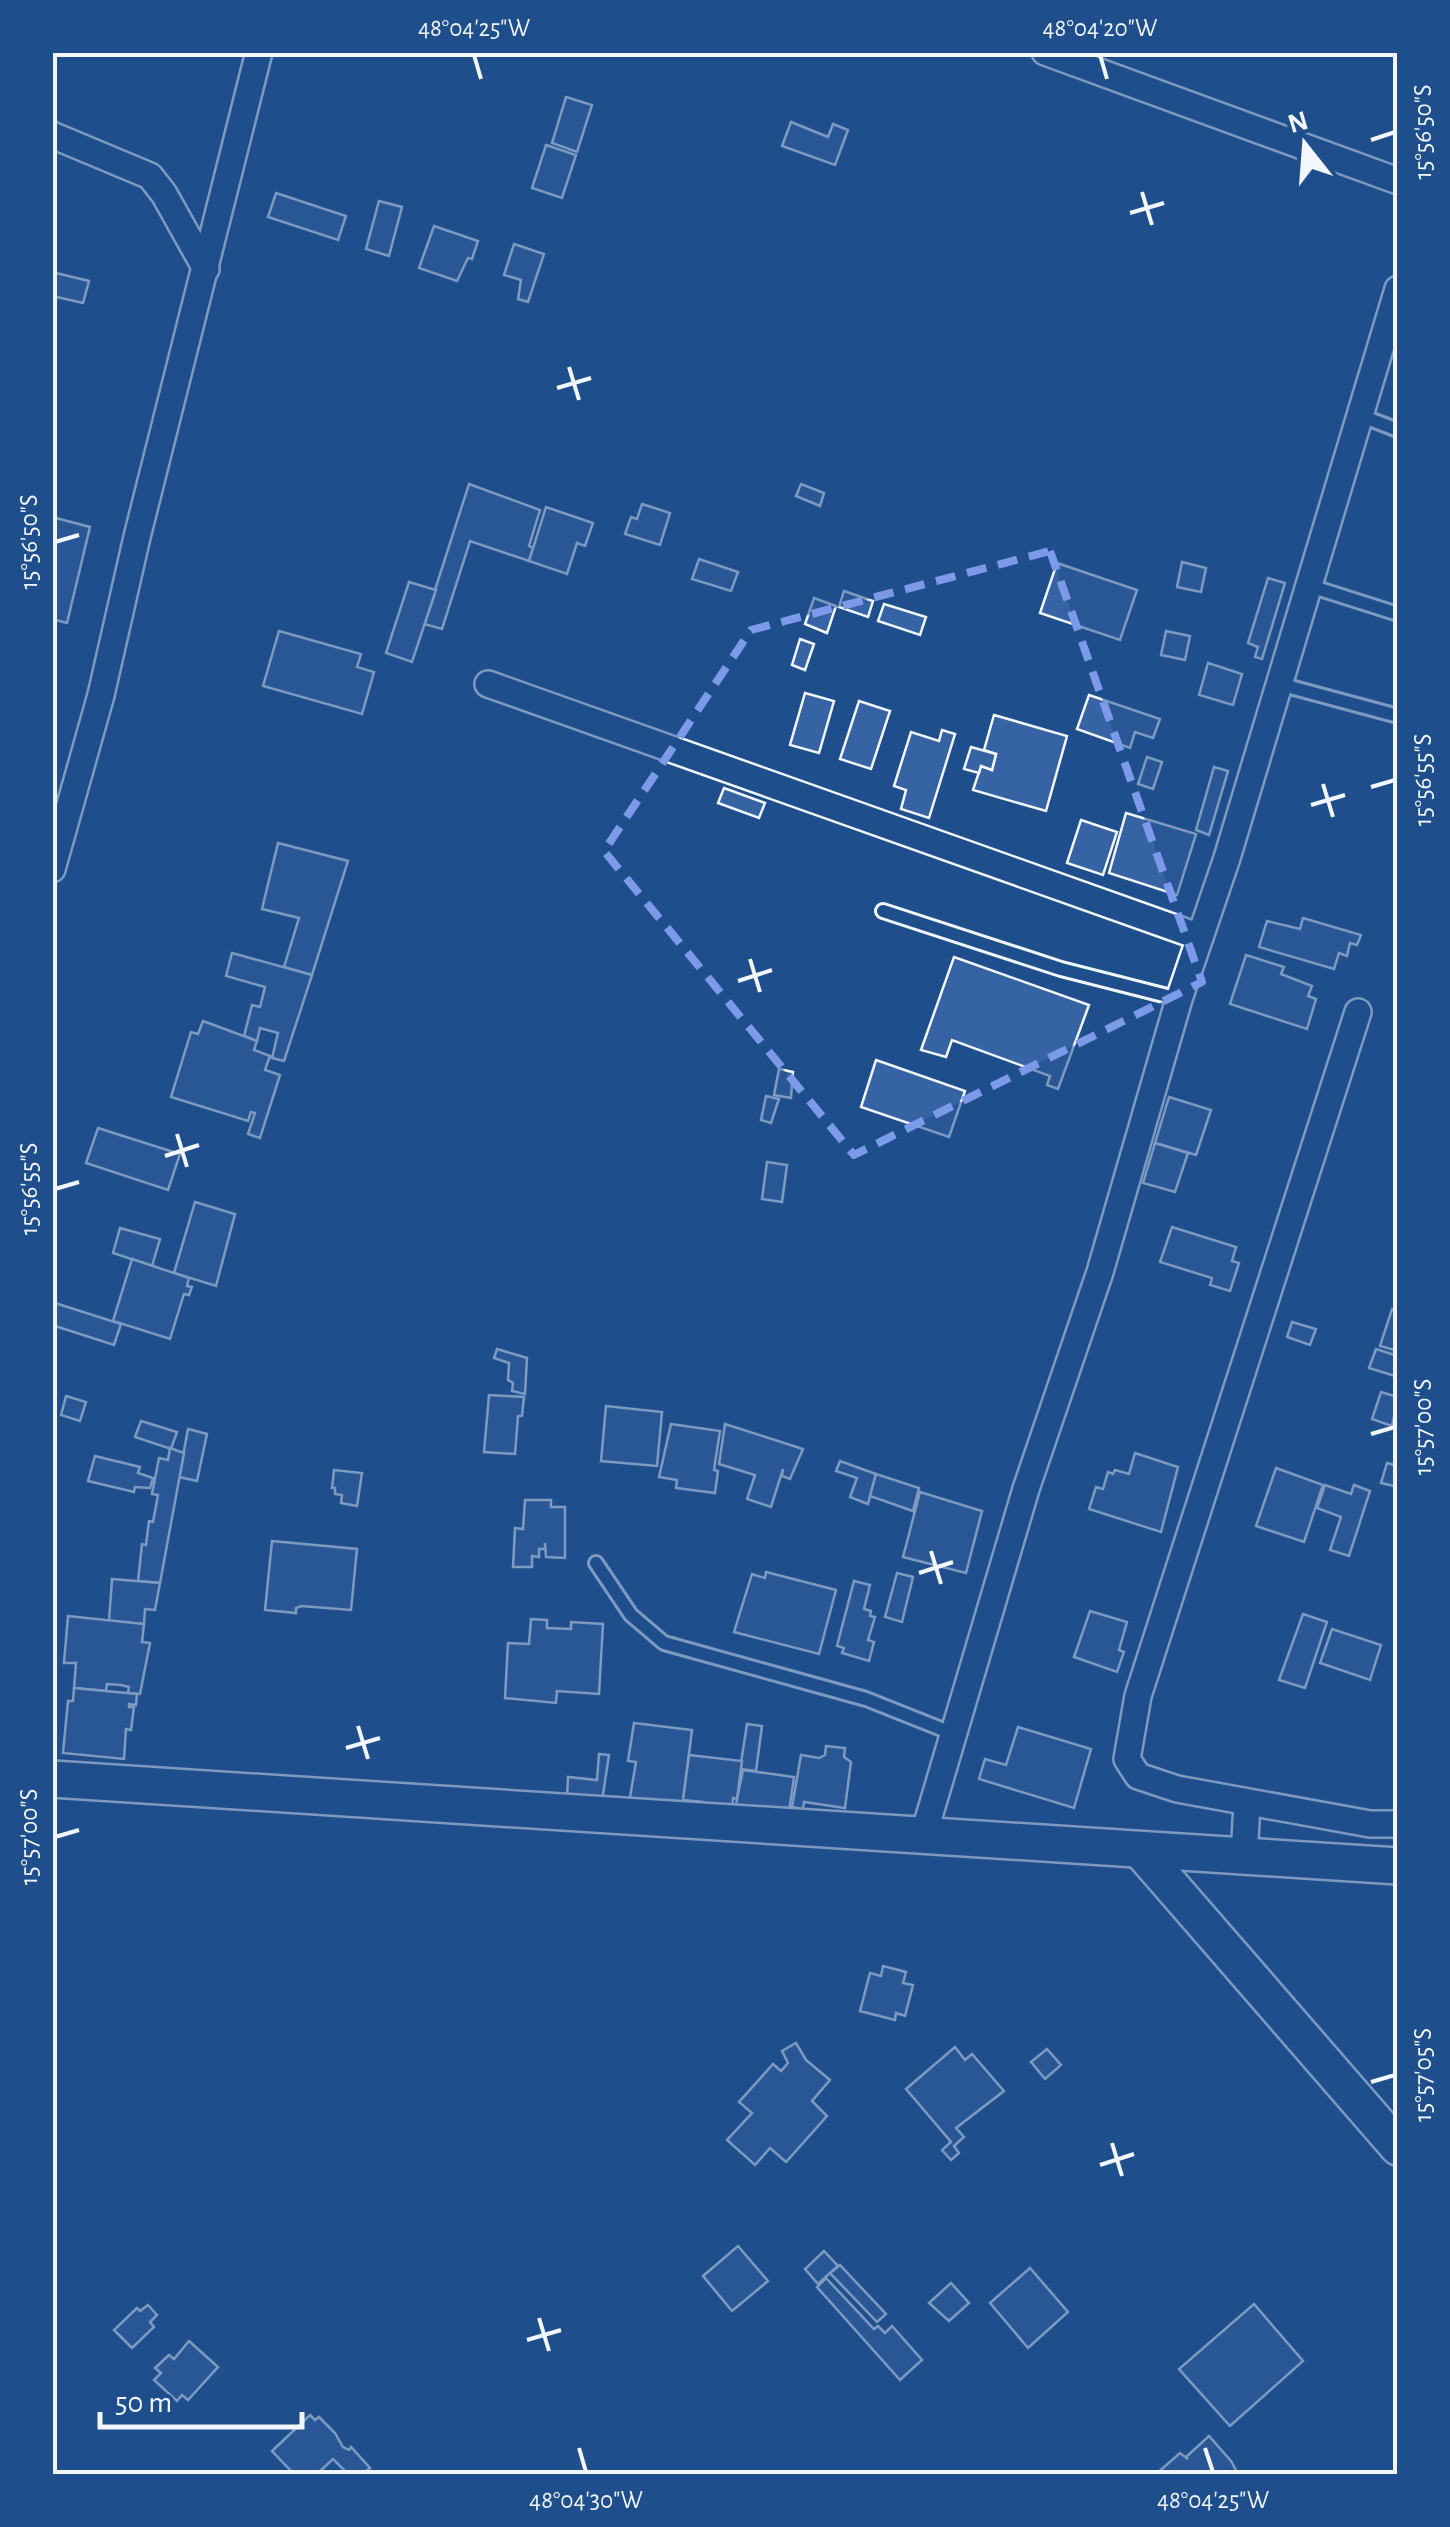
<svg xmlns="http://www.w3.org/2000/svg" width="1450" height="2527" font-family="'Alegreya Sans',sans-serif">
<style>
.building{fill:#3563a3;stroke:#f2f6ff;stroke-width:2.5}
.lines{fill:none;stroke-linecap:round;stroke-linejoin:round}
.lane-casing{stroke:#f2f6ff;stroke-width:18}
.street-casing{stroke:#f2f6ff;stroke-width:30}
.secondary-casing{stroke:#f2f6ff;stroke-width:40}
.lane{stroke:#1f4e8c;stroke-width:12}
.street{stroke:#1f4e8c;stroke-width:25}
.secondary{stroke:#1f4e8c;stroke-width:35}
.marked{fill:none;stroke:#7d9aea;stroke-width:8;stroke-dasharray:20 12;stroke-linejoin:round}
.ticks{fill:none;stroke:#f2f6ff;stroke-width:4}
.neatline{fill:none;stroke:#f2f6ff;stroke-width:4}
.ticks-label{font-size:25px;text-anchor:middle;fill:#f2f6ff}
</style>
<rect width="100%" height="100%" fill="#1f4e8c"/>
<!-- building -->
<g class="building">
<polygon points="566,97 592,105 577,152 552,143"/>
<polygon points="791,122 828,137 833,124 848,130 835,165 782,146"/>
<polygon points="546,145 576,155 562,198 532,188"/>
<polygon points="276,193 346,216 338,240 268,217"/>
<polygon points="379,201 402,207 389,256 366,249"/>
<polygon points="434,226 478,241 472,259 468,258 457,281 419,268"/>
<polygon points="514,244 544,254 528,302 518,299 521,280 504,275"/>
<polygon points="52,272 89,281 83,303 52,296"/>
<polygon points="469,484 540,510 529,546 533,548 529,561 470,541 442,629 424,624"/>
<polygon points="801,484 824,493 820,506 796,496"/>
<polygon points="642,504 670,513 660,545 625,534 631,517 637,519"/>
<polygon points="546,507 593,523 585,546 577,543 567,574 529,561"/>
<polygon points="52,517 90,527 67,623 52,619"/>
<polygon points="699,559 738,572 731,591 692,579"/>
<polygon points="1182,562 1206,568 1201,592 1177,587"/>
<polygon points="1057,563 1137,590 1120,640 1040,613"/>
<polygon points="1268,578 1285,583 1262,659 1255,657 1258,647 1248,643"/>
<polygon points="409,582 436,590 412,662 386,653"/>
<polygon points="844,591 873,601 868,617 839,607"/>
<polygon points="814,598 836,606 827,633 805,624"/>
<polygon points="884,604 926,617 920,635 878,621"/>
<polygon points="279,631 361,654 357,667 374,672 362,714 263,686"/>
<polygon points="1166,631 1190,636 1185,660 1161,655"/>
<polygon points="800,639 814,644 805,670 792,665"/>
<polygon points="1208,663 1242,674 1233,705 1199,695"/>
<polygon points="805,693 834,701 819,753 790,745"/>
<polygon points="1089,695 1160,719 1153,738 1135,732 1130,748 1077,729"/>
<polygon points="859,701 890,711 871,769 840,759"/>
<polygon points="994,715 1067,736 1046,811 973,790 981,766 992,770 996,754 984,750"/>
<polygon points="942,730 955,734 929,818 901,809 906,790 894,786 911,732 939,741"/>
<polygon points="971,747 996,754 992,770 981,766 979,773 964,769"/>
<polygon points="1147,757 1162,762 1153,789 1138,784"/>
<polygon points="1214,767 1228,771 1209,835 1196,830"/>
<polygon points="724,788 765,803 759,818 718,803"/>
<polygon points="1126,813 1196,834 1177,895 1109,873"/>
<polygon points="1081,820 1117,832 1103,875 1067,863"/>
<polygon points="278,843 348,861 312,975 284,967 299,918 262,909"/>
<polygon points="1303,918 1361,935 1357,945 1350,943 1347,956 1339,953 1334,969 1259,947 1267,921 1300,929"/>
<polygon points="232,953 312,975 284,1061 272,1058 278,1033 260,1028 257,1041 244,1036 252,1005 260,1007 265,987 226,976"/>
<polygon points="1246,955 1284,967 1281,974 1312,986 1308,996 1316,999 1307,1029 1230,1004"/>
<polygon points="954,957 1089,1005 1058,1089 1047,1085 1050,1076 952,1040 946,1057 921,1050"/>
<polygon points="203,1021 257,1041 254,1050 270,1056 265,1070 280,1075 260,1138 248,1134 255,1113 251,1112 248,1121 171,1097 191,1032 198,1034"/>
<polygon points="876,1060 965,1091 949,1137 861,1107"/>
<polygon points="779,1069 793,1072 791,1098 774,1095"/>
<polygon points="766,1096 779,1099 771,1123 761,1120"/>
<polygon points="1169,1097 1211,1110 1196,1155 1155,1143"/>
<polygon points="98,1128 180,1154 168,1190 86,1163"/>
<polygon points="1155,1143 1188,1153 1175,1192 1143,1183"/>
<polygon points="767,1162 787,1165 782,1202 762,1199"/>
<polygon points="195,1202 235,1214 216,1286 174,1273"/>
<polygon points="1172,1227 1236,1247 1232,1261 1239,1263 1230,1291 1210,1285 1212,1278 1160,1262"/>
<polygon points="120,1228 160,1239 152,1266 113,1253"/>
<polygon points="132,1259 189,1278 187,1286 192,1287 189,1295 184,1294 170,1339 113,1321"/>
<polygon points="52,1302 121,1324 114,1345 52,1325"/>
<polygon points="1392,1309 1398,1311 1398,1351 1380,1346"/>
<polygon points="1292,1322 1316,1329 1310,1345 1287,1337"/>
<polygon points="497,1349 527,1358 525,1394 512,1391 513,1383 508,1380 509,1363 494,1358"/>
<polygon points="1376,1349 1398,1356 1398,1377 1369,1368"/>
<polygon points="1381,1392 1398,1397 1392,1426 1372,1419"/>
<polygon points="489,1395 524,1397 522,1416 518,1416 515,1454 484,1452"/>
<polygon points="66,1396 86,1402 80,1421 61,1415"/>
<polygon points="606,1406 662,1412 657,1466 601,1461"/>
<polygon points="141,1421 177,1432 171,1449 135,1437"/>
<polygon points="671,1424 720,1431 714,1470 718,1471 715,1493 676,1488 677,1480 659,1477"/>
<polygon points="725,1424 803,1449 790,1479 782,1476 783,1469 771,1507 747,1499 755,1475 719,1464"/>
<polygon points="188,1429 207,1434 197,1481 179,1477"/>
<polygon points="170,1448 184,1453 160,1583 138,1581 142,1544 146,1545 149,1521 153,1522 158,1495 152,1494 159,1458 168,1460"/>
<polygon points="1135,1453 1178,1467 1161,1532 1089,1509 1096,1487 1103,1489 1108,1472 1113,1474 1115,1470 1129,1474"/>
<polygon points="95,1456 140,1467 138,1473 153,1478 150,1488 135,1487 134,1492 88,1481"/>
<polygon points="840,1461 876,1474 868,1504 850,1497 857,1478 836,1471"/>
<polygon points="1387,1463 1398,1466 1398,1487 1381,1483"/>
<polygon points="1276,1468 1323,1485 1304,1542 1256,1526"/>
<polygon points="334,1470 362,1473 357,1506 341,1503 342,1495 335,1494 335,1488 332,1488"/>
<polygon points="876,1474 919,1488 913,1511 870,1496"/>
<polygon points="1325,1485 1351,1494 1354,1485 1370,1491 1349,1556 1330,1550 1341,1517 1317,1508"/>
<polygon points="920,1492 982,1511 966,1573 903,1557"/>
<polygon points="525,1500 551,1500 551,1507 565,1507 565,1558 546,1557 545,1543 545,1549 539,1549 539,1557 532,1556 532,1567 513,1567 515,1528 523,1529"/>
<polygon points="272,1541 357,1549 351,1610 301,1606 296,1608 296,1613 265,1610"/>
<polygon points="766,1572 836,1590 819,1654 734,1632 752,1574 765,1578"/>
<polygon points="897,1573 913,1577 902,1622 885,1617"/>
<polygon points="112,1579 160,1583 155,1610 145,1609 144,1624 109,1621"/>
<polygon points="854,1581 870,1585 864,1609 871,1611 870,1616 875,1617 868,1640 874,1642 869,1661 842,1653 844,1648 837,1646"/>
<polygon points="1090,1611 1127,1622 1119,1650 1124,1652 1117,1672 1074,1657"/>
<polygon points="1303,1614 1327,1622 1305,1688 1279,1680"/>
<polygon points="68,1616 144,1624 142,1642 150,1643 140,1694 128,1693 129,1687 121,1685 107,1684 106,1691 74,1688 76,1663 64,1663"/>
<polygon points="531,1619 547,1620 547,1628 571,1629 571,1622 603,1624 599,1694 557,1691 556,1703 505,1698 508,1643 529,1644"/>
<polygon points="1332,1629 1381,1645 1370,1680 1320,1663"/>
<polygon points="74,1688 137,1694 136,1705 129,1704 129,1707 134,1707 131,1730 126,1729 124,1759 63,1753 68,1701 73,1701"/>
<polygon points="634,1723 692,1730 683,1802 673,1802 673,1805 629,1803 636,1762 628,1761"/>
<polygon points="747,1724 762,1726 756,1771 740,1769"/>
<polygon points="1018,1727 1091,1749 1074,1808 979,1779 985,1759 1006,1765"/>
<polygon points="826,1746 845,1748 844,1757 851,1762 845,1808 804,1802 803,1809 792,1807 801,1755 819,1758 825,1755"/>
<polygon points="599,1754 609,1755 602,1801 567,1798 568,1777 597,1780"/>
<polygon points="689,1755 742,1761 737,1799 733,1798 732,1809 702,1807 702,1802 683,1800"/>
<polygon points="743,1770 794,1777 789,1812 735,1809"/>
<polygon points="883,1966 906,1972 903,1983 913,1985 905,2016 896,2013 895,2020 860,2011 870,1973 881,1976"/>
<polygon points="796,2043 806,2060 830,2080 812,2101 827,2116 786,2162 770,2148 755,2165 727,2140 752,2113 739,2102 773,2064 781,2071 788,2063 782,2051"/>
<polygon points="955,2047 965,2060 972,2054 1004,2091 956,2128 964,2137 954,2146 959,2153 951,2160 942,2150 951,2142 906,2089"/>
<polygon points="1047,2049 1061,2065 1045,2079 1031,2062"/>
<polygon points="738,2246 768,2281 732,2311 703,2276"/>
<polygon points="824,2251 838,2266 818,2284 805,2269"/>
<polygon points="840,2265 886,2314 877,2322 830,2273"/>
<polygon points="1030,2268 1068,2312 1028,2348 990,2303"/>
<polygon points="826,2278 874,2329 878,2326 885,2333 892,2326 922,2360 900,2380 817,2287"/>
<polygon points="951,2283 969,2303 949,2321 929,2303"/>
<polygon points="1254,2304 1303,2361 1230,2426 1179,2369"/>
<polygon points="148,2305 157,2315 150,2322 154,2327 132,2348 114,2330 137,2308 140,2311"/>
<polygon points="189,2341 218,2367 188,2400 182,2395 177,2401 154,2380 161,2373 155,2368 169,2355 174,2359"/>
<polygon points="310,2415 315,2420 319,2417 335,2433 343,2447 349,2450 351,2447 370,2468 363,2474 348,2474 333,2459 317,2474 294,2474 272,2451"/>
<polygon points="1209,2436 1231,2461 1238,2474 1156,2474 1180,2453 1188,2459 1186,2457"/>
</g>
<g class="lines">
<defs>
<g id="lane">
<polyline points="1359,415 1398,430"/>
<polyline points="1307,585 1398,614"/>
<polyline points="1279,684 1398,716"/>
<polyline points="883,911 1061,969 1179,999"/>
<polyline points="596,1563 631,1615 664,1643 866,1699 954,1734"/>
</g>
<g id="street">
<polyline points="1045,52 1398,181"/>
<polyline points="52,135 150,176 164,194 206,269"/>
<polyline points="488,684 1200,937"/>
<polyline points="52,869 101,695 137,537 259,52"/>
<polyline points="1358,1012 1138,1696 1127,1759 1138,1776 1177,1789 1370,1824 1398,1824"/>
<polyline points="923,1837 1026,1489 1100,1272 1179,999 1227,858 1398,289"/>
<polyline points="1244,1856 1247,1804"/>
</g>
<g id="secondary">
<polyline points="52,1779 1398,1866"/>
<polyline points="1141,1851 1398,2147"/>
</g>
</defs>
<!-- lane casing -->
<use href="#lane" class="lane-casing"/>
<!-- street casing -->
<use href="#street" class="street-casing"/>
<!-- secondary casing -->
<use href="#secondary" class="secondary-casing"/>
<!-- lane -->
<use href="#lane" class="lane"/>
<!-- street -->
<use href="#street" class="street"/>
<!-- secondary -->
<use href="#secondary" class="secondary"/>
</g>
<!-- marked area -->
<path d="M0 0H1450V2527H0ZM 1050,551 L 1202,982 L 854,1155 L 604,851 L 751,630 Z" fill="#1f4e8c" fill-opacity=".55" fill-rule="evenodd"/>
<path class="marked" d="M 1050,551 L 1202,982 L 854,1155 L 604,851 L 751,630 Z"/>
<!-- ticks -->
<path class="ticks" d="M 474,55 L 481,79M 1100,55 L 1107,79M 1371,140 L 1395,132M 1142,192 L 1152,225M 1130,213 L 1164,203M 569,367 L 579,400M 557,388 L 591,378M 55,542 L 79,535M 1323,784 L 1333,817M 1371,787 L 1395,780M 1311,805 L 1345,795M 750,959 L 760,992M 738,981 L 772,970M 177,1134 L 187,1167M 165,1156 L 199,1145M 55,1189 L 79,1182M 1371,1434 L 1395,1427M 931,1551 L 941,1584M 919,1573 L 953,1562M 358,1726 L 368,1759M 346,1748 L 380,1738M 55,1837 L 79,1830M 1371,2082 L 1395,2075M 1112,2143 L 1122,2176M 1100,2165 L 1134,2154M 539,2318 L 549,2351M 527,2340 L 561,2330M 579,2448 L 586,2472M 1205,2448 L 1213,2472"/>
<!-- border -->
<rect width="1450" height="2527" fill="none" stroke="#1f4e8c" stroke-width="110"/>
<!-- north arrow -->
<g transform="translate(1305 145) rotate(343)" stroke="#1f4e8c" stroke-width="8" paint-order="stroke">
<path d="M0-8L18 38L0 25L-18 38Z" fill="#f2f6ff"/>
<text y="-15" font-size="28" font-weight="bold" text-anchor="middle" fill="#f2f6ff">N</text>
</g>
<!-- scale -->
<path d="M100 2412v15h202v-15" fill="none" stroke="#f2f6ff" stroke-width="5"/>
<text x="115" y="2412" font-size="30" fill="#f2f6ff" stroke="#1f4e8c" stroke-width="8" paint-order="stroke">50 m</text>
<rect x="55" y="55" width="1340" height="2417" class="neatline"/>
<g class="ticks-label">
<text x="474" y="36">48°04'25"W</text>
<text x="1100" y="36">48°04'20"W</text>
<text transform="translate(1422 132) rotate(-90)" y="9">15°56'50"S</text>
<text transform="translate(28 542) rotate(-90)" y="9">15°56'50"S</text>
<text transform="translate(1422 780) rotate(-90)" y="9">15°56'55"S</text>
<text transform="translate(28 1189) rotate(-90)" y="9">15°56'55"S</text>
<text transform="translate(1422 1427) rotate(-90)" y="9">15°57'00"S</text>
<text transform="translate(28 1837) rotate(-90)" y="9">15°57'00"S</text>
<text transform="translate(1422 2075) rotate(-90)" y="9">15°57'05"S</text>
<text x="586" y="2508">48°04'30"W</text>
<text x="1213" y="2508">48°04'25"W</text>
</g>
</svg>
